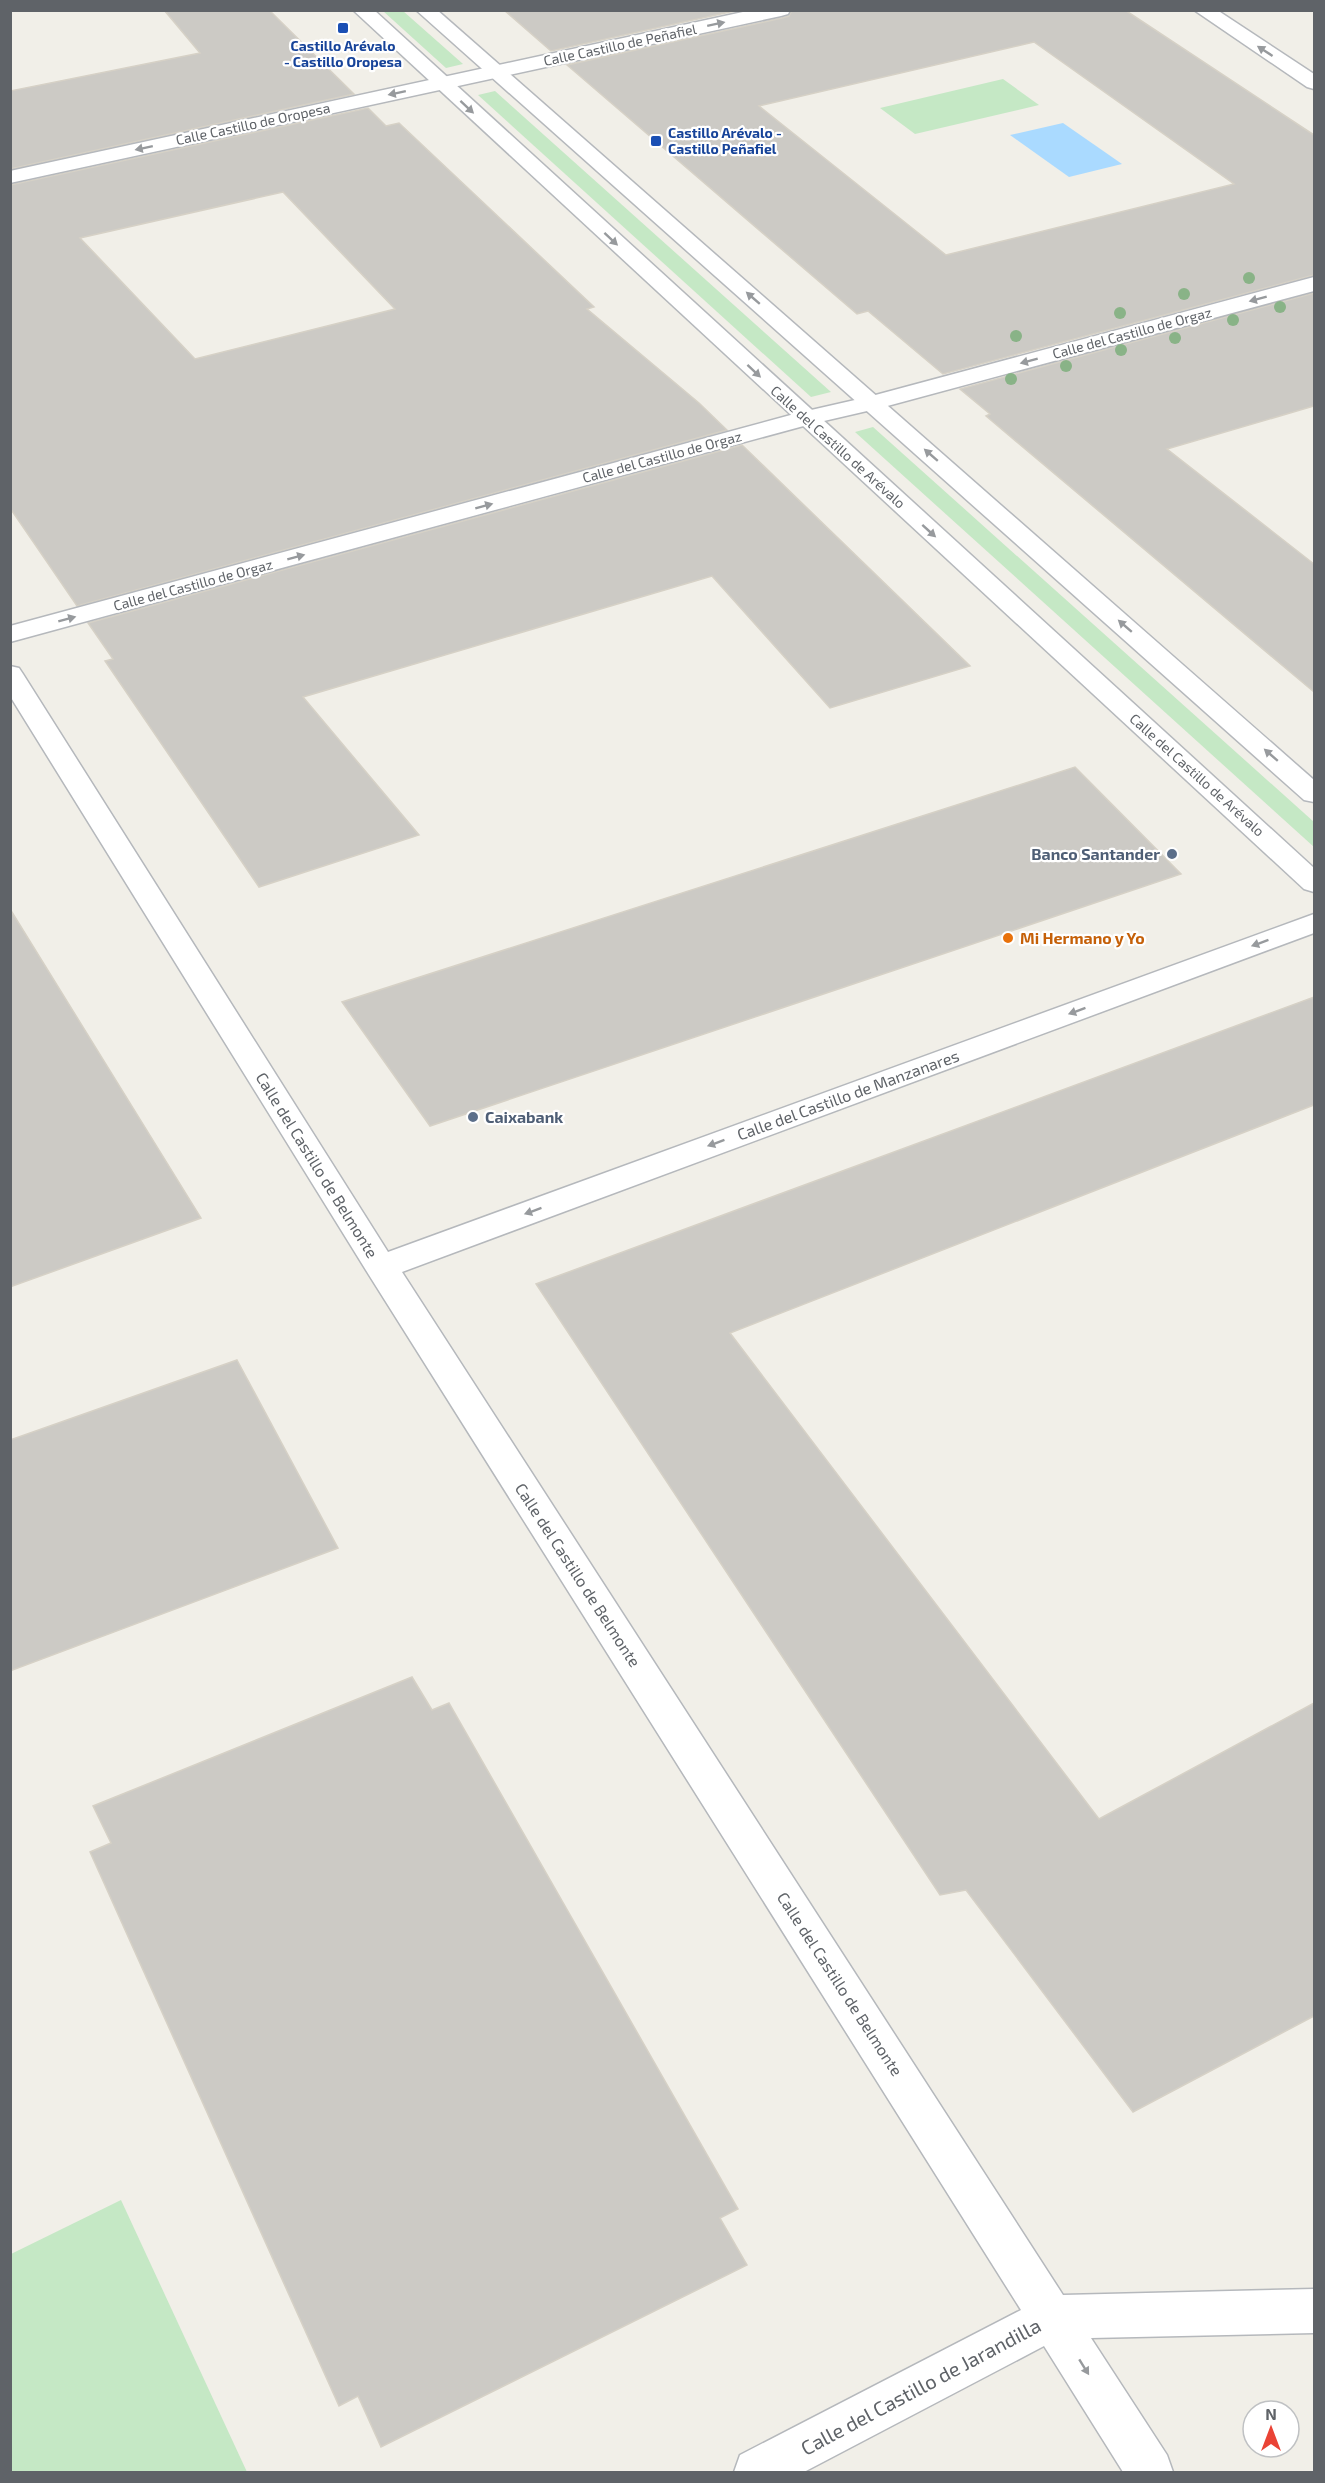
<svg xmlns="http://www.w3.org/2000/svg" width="1325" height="2483" font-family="'Exo 2',sans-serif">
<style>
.green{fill:#c5e8c5}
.water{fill:#aadaff}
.building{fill:#cccac5;stroke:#d6d1c6;stroke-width:1.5;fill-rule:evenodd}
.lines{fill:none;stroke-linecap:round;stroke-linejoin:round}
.minor-casing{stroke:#b5b8bc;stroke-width:3}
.tertiary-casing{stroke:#b5b8bc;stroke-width:3}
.minor{fill:#fff;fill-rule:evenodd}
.tertiary{fill:#fff;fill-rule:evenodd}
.tree{fill:#89b387}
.oneway{fill:#979a9d}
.transit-dot{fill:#1a4fb4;stroke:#fff;stroke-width:2}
.service-dot{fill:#5c6f8a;stroke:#fff;stroke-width:2}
.food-dot{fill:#e8710a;stroke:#fff;stroke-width:2}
.labels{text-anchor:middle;stroke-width:4.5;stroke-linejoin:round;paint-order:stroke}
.far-street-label{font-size:14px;fill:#5f6368;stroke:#fff}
.far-transit-label{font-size:14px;font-weight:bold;fill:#164399;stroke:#fff}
.service-label{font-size:16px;font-weight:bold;fill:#4e5e75;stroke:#fff;text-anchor:end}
.food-label{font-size:16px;font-weight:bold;fill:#c56008;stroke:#fff;text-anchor:start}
.street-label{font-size:16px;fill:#5f6368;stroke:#fff}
.near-street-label{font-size:20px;fill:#5f6368;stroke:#fff}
</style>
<rect width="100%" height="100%" fill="#f1efe8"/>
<!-- green -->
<g class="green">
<polygon points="383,11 403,11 463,64 446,68"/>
<polygon points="1003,79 1039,105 915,134 880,108"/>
<polygon points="495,91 831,392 811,397 478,95"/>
<polygon points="873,427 1314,822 1314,847 855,432"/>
<polygon points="121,2200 247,2472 11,2472 11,2254"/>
</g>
<!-- water -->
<polygon class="water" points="1063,123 1122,164 1069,177 1010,135"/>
<!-- building -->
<g class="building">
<polygon points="164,10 269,10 354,94 10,169 10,91 200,53"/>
<polygon points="504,10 739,10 551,51"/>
<path d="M 792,10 L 1125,10 L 1314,135 L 1314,275 L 943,374 L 868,311 L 857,314 L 567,65 L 782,18 L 789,16 ZM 1034,42 L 1234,184 L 946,255 L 759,106 Z"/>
<path d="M 368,108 L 386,126 L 399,123 L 594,307 L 587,309 L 699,403 L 727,430 L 77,606 L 10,508 L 10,185 ZM 283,192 L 395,309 L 195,359 L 80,238 Z"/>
<polygon points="1314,293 1314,406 1167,449 1314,564 1314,692 986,416 990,414 960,389"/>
<polygon points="742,445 970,666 830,708 712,576 303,697 419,835 259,887 105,661 113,659 88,623"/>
<polygon points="1075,767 1181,874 430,1126 342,1002"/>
<polygon points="10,909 201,1218 10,1287"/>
<polygon points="1314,997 1314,1105 730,1333 1099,1819 1314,1703 1314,2016 1133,2112 966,1890 940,1895 536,1284"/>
<polygon points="237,1360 338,1548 10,1671 10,1440"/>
<polygon points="412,1677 432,1710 449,1703 738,2209 720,2218 747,2265 381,2447 358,2396 339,2406 90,1852 111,1843 93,1806"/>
</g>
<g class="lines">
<defs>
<g id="minor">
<polygon points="752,10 790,10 788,14 781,16 10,183 10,171"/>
<polygon points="1194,10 1217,10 1314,74 1314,89 1307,87"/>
<polygon points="1314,277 1314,291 880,408 811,424 10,642 10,626 798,413 868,397"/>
<polygon points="10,666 19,668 23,674 388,1252 1314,914 1314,933 402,1272 1063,2295 1314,2289 1314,2333 1091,2338 1167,2455 1173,2472 1123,2472 1044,2346 804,2472 734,2472 740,2455 1021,2310 369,1275 10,696"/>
</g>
<g id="tertiary">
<polygon points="353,10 374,10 1314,868 1314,892 1304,889"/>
<polygon points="416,10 437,10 1314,780 1314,802 1304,800"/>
</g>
</defs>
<!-- minor casing -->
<use href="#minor" class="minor-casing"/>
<!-- tertiary casing -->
<use href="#tertiary" class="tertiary-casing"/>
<!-- minor -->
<use href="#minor" class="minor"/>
<!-- tertiary -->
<use href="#tertiary" class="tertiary"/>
</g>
<!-- trees -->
<g class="tree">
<circle cx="1249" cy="278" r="6"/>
<circle cx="1184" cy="294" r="6"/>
<circle cx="1280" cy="307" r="6"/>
<circle cx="1120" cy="313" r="6"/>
<circle cx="1233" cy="320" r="6"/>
<circle cx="1016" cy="336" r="6"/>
<circle cx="1175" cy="338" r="6"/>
<circle cx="1121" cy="350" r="6"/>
<circle cx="1066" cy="366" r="6"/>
<circle cx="1011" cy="379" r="6"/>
</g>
<!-- one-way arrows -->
<defs><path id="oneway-solid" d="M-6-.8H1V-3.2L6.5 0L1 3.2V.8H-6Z" transform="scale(1.5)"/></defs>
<g class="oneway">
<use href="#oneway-solid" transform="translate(716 24) rotate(-12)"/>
<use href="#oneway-solid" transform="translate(1265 51) rotate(-147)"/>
<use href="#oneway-solid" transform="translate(397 93) rotate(168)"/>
<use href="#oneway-solid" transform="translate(467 107) rotate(43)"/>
<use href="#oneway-solid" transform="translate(144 148) rotate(168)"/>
<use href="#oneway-solid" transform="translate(611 239) rotate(43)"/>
<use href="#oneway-solid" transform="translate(753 298) rotate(-139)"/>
<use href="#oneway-solid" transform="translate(1258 299) rotate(165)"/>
<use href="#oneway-solid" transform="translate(1029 361) rotate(165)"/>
<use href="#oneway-solid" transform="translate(754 371) rotate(43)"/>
<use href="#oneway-solid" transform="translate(931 455) rotate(-139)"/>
<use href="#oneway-solid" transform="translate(484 506) rotate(-15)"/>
<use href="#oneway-solid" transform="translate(929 531) rotate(42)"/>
<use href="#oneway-solid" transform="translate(296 557) rotate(-15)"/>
<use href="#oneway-solid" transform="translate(67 619) rotate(-15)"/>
<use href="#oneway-solid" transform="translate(1125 626) rotate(-139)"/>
<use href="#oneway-solid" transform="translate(1271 755) rotate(-139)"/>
<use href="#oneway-solid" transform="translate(1260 943) rotate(160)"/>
<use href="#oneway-solid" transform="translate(1077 1011) rotate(160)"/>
<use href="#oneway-solid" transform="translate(716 1143) rotate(160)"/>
<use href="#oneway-solid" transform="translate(533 1211) rotate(160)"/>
<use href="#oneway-solid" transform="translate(1084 2367) rotate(58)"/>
</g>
<!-- markers -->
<g class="transit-dot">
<rect x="337" y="22" width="12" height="12" rx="3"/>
<rect x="650" y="135" width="12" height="12" rx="3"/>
</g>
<g class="service-dot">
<circle cx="1172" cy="854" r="6"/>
<circle cx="473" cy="1117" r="6"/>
</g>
<circle class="food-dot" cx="1008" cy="938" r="6"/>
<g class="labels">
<!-- far-street labels -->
<g class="far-street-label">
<text transform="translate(620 45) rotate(-12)" y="5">Calle Castillo de Peñafiel</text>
<text transform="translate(253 124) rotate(-12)" y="5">Calle Castillo de Oropesa</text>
<text transform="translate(1132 333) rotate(-15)" y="5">Calle del Castillo de Orgaz</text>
<text transform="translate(838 447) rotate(42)" y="5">Calle del Castillo de Arévalo</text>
<text transform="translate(662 457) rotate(-15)" y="5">Calle del Castillo de Orgaz</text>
<text transform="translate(193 585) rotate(-15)" y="5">Calle del Castillo de Orgaz</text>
<text transform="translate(1197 775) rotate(42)" y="5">Calle del Castillo de Arévalo</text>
</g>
<!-- far-transit labels -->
<g class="far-transit-label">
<text x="343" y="51">Castillo Arévalo<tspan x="343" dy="16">- Castillo Oropesa</tspan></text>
<text x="668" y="138" text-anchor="start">Castillo Arévalo -<tspan x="668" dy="16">Castillo Peñafiel</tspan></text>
</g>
<!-- service labels -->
<g class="service-label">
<text x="1160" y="860">Banco Santander</text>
<text x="485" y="1123" text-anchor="start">Caixabank</text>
</g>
<!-- food labels -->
<g class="food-label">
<text x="1020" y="944">Mi Hermano y Yo</text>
</g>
<!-- street labels -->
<g class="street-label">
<text transform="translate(848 1095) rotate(-20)" y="6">Calle del Castillo de Manzanares</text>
<text transform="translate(317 1165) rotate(58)" y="6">Calle del Castillo de Belmonte</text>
<text transform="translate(578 1575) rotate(57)" y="6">Calle del Castillo de Belmonte</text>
<text transform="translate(840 1984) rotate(57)" y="6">Calle del Castillo de Belmonte</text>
</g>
<!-- near-street labels -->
<g class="near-street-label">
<text transform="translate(921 2387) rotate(-28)" y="7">Calle del Castillo de Jarandilla</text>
</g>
</g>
<!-- border -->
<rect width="1325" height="2483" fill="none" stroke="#5f6368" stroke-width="24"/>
<!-- north arrow -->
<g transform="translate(1271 2429)"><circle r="28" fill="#ffffff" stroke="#bfc1c3" stroke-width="1.5"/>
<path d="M0-4.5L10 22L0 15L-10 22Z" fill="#ea4335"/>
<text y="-9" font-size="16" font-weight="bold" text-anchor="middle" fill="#5f6368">N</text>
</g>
</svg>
